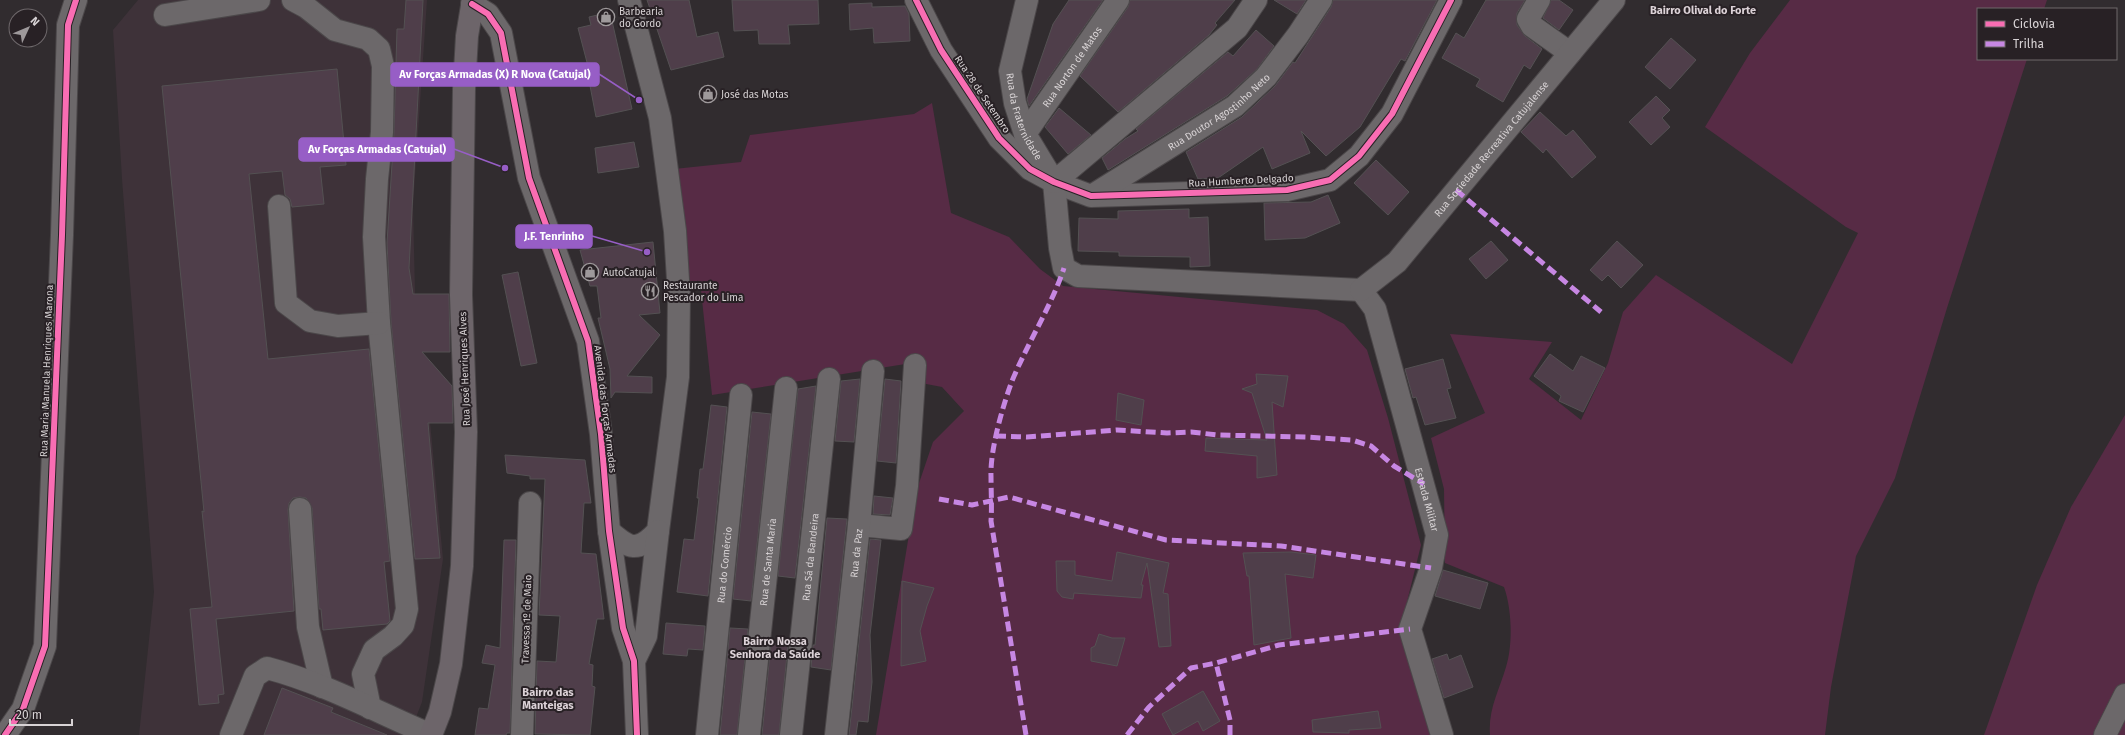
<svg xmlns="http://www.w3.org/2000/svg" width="2125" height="735" font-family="'Fira Sans',sans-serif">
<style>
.built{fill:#3e3239}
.green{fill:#572b45}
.building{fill:#4f3e4a;stroke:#545153}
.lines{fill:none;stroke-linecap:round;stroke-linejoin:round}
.minor-casing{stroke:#4b4749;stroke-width:24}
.major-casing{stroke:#4b4749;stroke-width:24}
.minor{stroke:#6c686a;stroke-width:22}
.major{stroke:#6d656a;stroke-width:22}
.quiet{stroke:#c787e3;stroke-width:5;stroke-dasharray:10 5;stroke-linecap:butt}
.cycleway-casing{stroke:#282125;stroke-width:8}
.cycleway{stroke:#f96db3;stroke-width:6}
.labels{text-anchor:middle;stroke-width:4;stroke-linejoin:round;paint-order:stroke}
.poi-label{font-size:10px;fill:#d8d3d5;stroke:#282125;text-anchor:start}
.street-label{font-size:10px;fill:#d8d3d5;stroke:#282125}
.neighbourhood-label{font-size:11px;font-weight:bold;fill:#dcd2d7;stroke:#282125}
.leader{fill:none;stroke:#975ec6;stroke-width:1.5}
.callout-dot{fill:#975ec6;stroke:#282125;stroke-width:1.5}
.callout{fill:#975ec6;stroke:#975ec6;stroke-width:1.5}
.callout-label{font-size:11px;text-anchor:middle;font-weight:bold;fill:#fff}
</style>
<rect width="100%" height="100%" fill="#312c2f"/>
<!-- built -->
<polygon class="built" points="138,0 427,0 413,206 418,422 430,422 443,559 422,702 409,735 139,735 154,592 122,179 113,30"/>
<!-- green -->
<g class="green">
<path d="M 1790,0 L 2047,0 L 2044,9 L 1978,9 L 1978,59 L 2027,59 L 1947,308 L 1895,478 L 1856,556 L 1831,687 L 1825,735 L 1490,735 C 1488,709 1499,691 1506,667 C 1513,645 1512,609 1504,587 L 1445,563 L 1444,489 L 1431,438 L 1485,413 L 1450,334 L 1552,342 L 1529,379 L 1581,420 L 1608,363 L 1623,312 L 1656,275 L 1792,364 L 1858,233 L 1846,227 L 1705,127 L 1750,53 Z"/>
<polygon points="932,103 951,213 1009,237 1040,269 1063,286 1317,310 1344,324 1367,350 1388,418 1421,545 1402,622 1430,735 876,735 916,492 933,442 964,411 942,387 921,383 924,361 712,395 701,290 688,288 674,169 741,162 750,135 914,114"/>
<polygon points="2125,415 2125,735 1984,735 2037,585 2071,507"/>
</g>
<!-- building -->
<g class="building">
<polygon points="406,0 423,0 409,268 413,294 449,294 450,352 422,352 452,386 453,423 428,423 440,558 415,559 391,322 387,243 394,132 397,29 404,29"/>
<polygon points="647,0 689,0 697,37 718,32 724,57 671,70"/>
<polygon points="732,0 818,0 819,24 788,25 790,44 759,44 758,30 734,31"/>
<polygon points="1069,0 1103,0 1029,106 1027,99 1053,24"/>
<polygon points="1130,0 1235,0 1215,23 1217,25 1209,35 1118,112 1080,76 1128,7"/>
<polygon points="1274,0 1306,0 1297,14"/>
<polygon points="1333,0 1437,0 1405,61 1401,59 1360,127 1326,156 1301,131 1310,153 1272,169 1263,147 1218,178 1198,179 1186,152 1242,117 1275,86 1293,62 1295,63 1331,7"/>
<polygon points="1486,0 1525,0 1517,13 1517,25 1525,36 1542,49 1530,69 1524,65 1503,102 1476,86 1480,79 1442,58 1456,33 1464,38"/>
<polygon points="1551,0 1559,0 1573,10 1559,30 1543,18"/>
<polygon points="872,3 872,7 905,6 909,14 910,41 874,43 873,28 850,30 849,4"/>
<polygon points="610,12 632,109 596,117 587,70 589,70 578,28 591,25 589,17"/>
<polygon points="1256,30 1274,46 1257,69 1227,96 1108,170 1102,158 1125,139 1138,131 1136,129 1228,52 1233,56"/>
<polygon points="1671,38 1696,60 1670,89 1645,67"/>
<polygon points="337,69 346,165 320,167 324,204 292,207 290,199 285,195 282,171 249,174 268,359 369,349 390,561 384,562 390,621 387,624 323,630 321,609 319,609 312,508 306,498 300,497 293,498 289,503 288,510 294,611 216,619 224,694 218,695 219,703 199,705 190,609 212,607 202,511 204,512 162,86"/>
<polygon points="1656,96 1670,110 1662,118 1670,127 1651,145 1629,122"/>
<polygon points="1059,108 1091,135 1068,154 1045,127"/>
<polygon points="1540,112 1566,136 1573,130 1596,157 1572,178 1546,149 1543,153 1521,132"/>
<polygon points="634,142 639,167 598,173 595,148"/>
<polygon points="1376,160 1409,192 1388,215 1354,183"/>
<polygon points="1328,195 1340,223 1305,238 1265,240 1264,203 1311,202"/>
<polygon points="1189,209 1189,218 1208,217 1210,266 1190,267 1190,257 1119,256 1119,252 1078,251 1079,218 1118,219 1118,211"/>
<polygon points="1491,241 1508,260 1486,279 1469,259"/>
<polygon points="1617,241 1643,265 1621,288 1608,275 1602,281 1590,270"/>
<polygon points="653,242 660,313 639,315 660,335 627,376 652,377 652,393 615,392 611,398 610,369 598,318 601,318 597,286 590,286 580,250"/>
<polygon points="518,272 537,363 521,366 502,275"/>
<polygon points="1550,354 1573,371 1581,356 1605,368 1583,412 1559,401 1561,396 1534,376"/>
<polygon points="1443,359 1451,388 1447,389 1456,418 1425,425 1416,397 1413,398 1405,369"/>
<polygon points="1256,374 1288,376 1283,407 1272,402 1277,475 1257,478 1257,456 1205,451 1206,438 1267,440 1252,393 1242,389 1257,384"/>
<polygon points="860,379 854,442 835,441 841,381"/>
<polygon points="885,379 901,381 896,463 877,461"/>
<polygon points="816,386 795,578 778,576 798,389"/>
<polygon points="1118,393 1144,400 1141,425 1116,420"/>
<polygon points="711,405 727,407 708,596 677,592 684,539 694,540 699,498 697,498 700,469 703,469"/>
<polygon points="752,412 771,414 751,601 733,599"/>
<polygon points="505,455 585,460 591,503 584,503 581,553 596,554 604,619 597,619 589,664 593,665 592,686 595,687 590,735 535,734 537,661 556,662 560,616 539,615 545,479 530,479 530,476 507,473"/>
<polygon points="874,496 893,498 890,515 873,514"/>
<polygon points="827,518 847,519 831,670 811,667 813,645 815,645"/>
<polygon points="870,539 881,540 870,635 872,682 868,722 858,721 856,735 849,735"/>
<polygon points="504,540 516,540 510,733 507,733 506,735 475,735 479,708 488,709 495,665 482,663 486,645 500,648"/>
<polygon points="1117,552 1169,563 1163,593 1168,594 1171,646 1159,647 1147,563 1141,585 1143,585 1141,598 1074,593 1073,599 1062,597 1057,591 1056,561 1075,561 1075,575 1112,581"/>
<polygon points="1291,552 1316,555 1313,578 1285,574 1291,638 1254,645 1249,576 1247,576 1243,553"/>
<polygon points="1443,570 1488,583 1480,609 1435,596"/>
<polygon points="902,581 934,588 927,606 920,631 926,661 901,666"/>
<polygon points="666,623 705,626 703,650 688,649 687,656 663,654"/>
<polygon points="730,628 748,629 737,735 720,735"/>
<polygon points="1099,634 1112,638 1125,638 1117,666 1091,661 1091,648 1095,646"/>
<polygon points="771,643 788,645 779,735 762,735"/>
<polygon points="1447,654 1449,660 1461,655 1473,687 1444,698 1432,659"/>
<polygon points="282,688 333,708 331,712 387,735 264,735"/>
<polygon points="1203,691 1220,721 1203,731 1198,721 1173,735 1162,714"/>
<polygon points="1378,711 1381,728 1349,730 1349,733 1313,732 1312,720"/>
</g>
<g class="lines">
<defs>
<g id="minor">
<polyline points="293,0 306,7 335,30 368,39 379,49 383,66 382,132 377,179 374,237 379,323 407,609 403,625 393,636 374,650 363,674 370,708"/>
<polyline points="916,0 941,50 999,138 1030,169 1054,182 1091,196 1287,190 1330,180 1359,156 1392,114 1451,0"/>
<path id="s1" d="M 1027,0 L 1010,71 L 1015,103 L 1025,134 L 1054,182 L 1060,248 L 1064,268 L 1078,276 L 1361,290"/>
<polyline points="1539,0 1528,19 1532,26 1570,53"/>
<polyline points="472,4 488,14 501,33 529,178 588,341 601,434 609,531 623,628 634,661 637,735"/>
<polyline points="165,15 259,0"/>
<path id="s2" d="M 1025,134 L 1118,0"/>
<polyline points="1054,182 1237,28 1256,0"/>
<path id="s3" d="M 1093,195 L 1235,106 L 1266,77 L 1298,35 L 1321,0"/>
<polyline points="279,206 286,303 310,321 338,326 379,323"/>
<path id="s4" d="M 1361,290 L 1375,309 L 1437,535 L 1431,568 L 1410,629 L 1442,735"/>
<path id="s5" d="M 1361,290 L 1397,262 L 1614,0"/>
<polyline points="300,509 308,627 322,687"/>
<polyline points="859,525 901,529 907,486 915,365"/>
<path d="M 609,531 C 630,549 637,553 658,531 L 678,377 L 679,296 L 675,231 L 660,118 L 629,0"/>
<polyline points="634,661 646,636 658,531"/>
<polyline points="5,735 23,709 45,646 62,235 68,25 76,0"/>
<path d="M 231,735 L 255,676 L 267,668 C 324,683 377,712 431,735"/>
<polyline points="522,735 530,503"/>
<path id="s6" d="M 707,735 L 741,395"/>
<path id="s7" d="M 749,735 L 786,388"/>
<path id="s8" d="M 791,735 L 829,379"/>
<path id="s9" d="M 836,735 L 859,525 L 873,371"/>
<polyline points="2105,735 2125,695"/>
</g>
<polyline id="major" points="431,735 440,712 451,664 462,566 466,432 461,295 464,89 467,36 473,0"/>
</defs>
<!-- minor casing -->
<use href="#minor" class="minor-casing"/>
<!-- major casing -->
<use href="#major" class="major-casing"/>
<!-- minor -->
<use href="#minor" class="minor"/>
<!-- major -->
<use href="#major" class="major"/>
<!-- quiet -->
<g class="quiet">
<polyline points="1456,190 1601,312"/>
<polyline points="996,436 1027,437 1117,430 1167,433 1191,432 1218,435 1306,437 1352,440 1371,446 1394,466 1424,484"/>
<polyline points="939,499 972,505 1009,497 1166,540 1281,546 1431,568"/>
<path d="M 1026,735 L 991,521 C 992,506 991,491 991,476 C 990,450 1003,405 1012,381 C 1028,342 1051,307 1064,268"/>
<polyline points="1127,735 1149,707 1191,668 1216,663"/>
<polyline points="1230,735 1230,720 1216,663 1279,645 1410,629"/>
</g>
<defs>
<g id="cycleway">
<polyline points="916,0 941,50 999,138 1030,169 1054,182 1091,196 1287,190 1330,180 1359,156 1392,114 1451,0"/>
<polyline points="472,4 488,14 501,33 529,178 588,341 601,434 609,531 623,628 634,661 637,735"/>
<polyline points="5,735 23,709 45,646 62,235 68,25 76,0"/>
</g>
</defs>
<!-- cycleway casing -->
<use href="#cycleway" class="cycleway-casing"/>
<!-- cycleway -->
<use href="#cycleway" class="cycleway"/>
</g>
<!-- icons -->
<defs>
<symbol id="shop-ring" viewBox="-11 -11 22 22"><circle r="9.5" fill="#282125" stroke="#9e999b" stroke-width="1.5"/><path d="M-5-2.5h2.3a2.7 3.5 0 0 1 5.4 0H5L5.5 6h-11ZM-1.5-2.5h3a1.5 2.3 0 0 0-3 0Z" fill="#9e999b"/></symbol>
<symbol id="restaurant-ring" viewBox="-11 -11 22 22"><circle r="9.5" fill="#282125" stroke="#9e999b" stroke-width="1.5"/><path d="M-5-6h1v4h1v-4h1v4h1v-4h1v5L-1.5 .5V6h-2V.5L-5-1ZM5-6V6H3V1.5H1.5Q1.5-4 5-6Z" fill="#9e999b"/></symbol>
</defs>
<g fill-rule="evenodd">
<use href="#shop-ring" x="596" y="7" width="20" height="20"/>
<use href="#shop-ring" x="698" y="84" width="20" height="20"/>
<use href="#shop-ring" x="580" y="262" width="20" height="20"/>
<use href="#restaurant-ring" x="640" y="281" width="20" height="20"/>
</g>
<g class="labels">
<!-- poi labels -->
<g class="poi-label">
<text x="619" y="15">Barbearia<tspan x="619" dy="12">do Gordo</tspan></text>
<text x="721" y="98">José das Motas</text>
<text x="603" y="276">AutoCatujal</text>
<text x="663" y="289">Restaurante<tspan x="663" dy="12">Pescador do Lima</tspan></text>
</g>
<!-- street labels -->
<g class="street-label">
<text dy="4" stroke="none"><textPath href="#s2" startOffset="82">Rua Norton de Matos</textPath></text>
<text transform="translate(983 94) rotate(56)" y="4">Rua 28 de Setembro</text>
<text dy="4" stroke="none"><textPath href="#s3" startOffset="151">Rua Doutor Agostinho Neto</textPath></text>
<text dy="4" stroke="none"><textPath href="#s1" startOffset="121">Rua da Fraternidade</textPath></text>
<text dy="4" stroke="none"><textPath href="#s5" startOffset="193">Rua Sociedade Recreativa Catujalense</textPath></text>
<text transform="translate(1241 180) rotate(-3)" y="4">Rua Humberto Delgado</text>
<text transform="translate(464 369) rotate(-92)" y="4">Rua José Henriques Alves</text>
<text transform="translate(46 371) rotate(-88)" y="4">Rua Maria Manuela Henriques Marona</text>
<text transform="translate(606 409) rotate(83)" y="4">Avenida das Forças Armadas</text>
<text dy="4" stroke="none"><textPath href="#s4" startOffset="221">Estrada Militar</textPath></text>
<text dy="4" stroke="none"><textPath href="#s9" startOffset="183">Rua da Paz</textPath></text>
<text dy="4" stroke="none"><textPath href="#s8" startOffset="179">Rua Sá da Bandeira</textPath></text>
<text dy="4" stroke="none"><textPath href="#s7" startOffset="174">Rua de Santa Maria</textPath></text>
<text dy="4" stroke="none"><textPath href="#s6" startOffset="171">Rua do Comércio</textPath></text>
<text transform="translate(526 619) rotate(-88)" y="4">Travessa 1º de Maio</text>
</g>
<!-- neighbourhood labels -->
<g class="neighbourhood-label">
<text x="1703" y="14">Bairro Olival do Forte</text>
<text x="775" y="645">Bairro Nossa<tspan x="775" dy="13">Senhora da Saúde</tspan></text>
<text x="548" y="696">Bairro das<tspan x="548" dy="13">Manteigas</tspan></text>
</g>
</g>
<!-- callouts -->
<path class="leader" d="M639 100L599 74M505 168L454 149M647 252L592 236"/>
<g class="callout-dot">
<circle cx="639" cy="100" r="4"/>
<circle cx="505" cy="168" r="4"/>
<circle cx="647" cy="252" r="4"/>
</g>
<g class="callout">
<rect x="391" y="63" width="208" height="23" rx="4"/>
<rect x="299" y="138" width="155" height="23" rx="4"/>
<rect x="516" y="225" width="76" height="23" rx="4"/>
</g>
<g class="callout-label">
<text x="495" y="78">Av Forças Armadas (X) R Nova (Catujal)</text>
<text x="377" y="153">Av Forças Armadas (Catujal)</text>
<text x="554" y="240">J.F. Tenrinho</text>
</g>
<!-- legend -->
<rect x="1977" y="8" width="140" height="52" fill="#282125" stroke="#6e686b"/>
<rect x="1985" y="21" width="20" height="6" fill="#f96db3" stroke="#6e686b"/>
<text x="2013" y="28" font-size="12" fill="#d8d3d5">Ciclovia</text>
<rect x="1985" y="41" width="20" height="6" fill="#c787e3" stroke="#6e686b"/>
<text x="2013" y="48" font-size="12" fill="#d8d3d5">Trilha</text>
<!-- north arrow -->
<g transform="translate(28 28) rotate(46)"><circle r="19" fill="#282125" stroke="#6e686b"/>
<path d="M0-3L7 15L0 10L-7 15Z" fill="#9e999b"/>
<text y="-6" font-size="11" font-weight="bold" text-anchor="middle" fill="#d8d3d5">N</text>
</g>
<!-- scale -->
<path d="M10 719v6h62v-6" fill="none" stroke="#d8d3d5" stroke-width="2"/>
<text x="16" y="719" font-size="12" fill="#d8d3d5" stroke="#282125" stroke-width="3" paint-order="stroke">20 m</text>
</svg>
